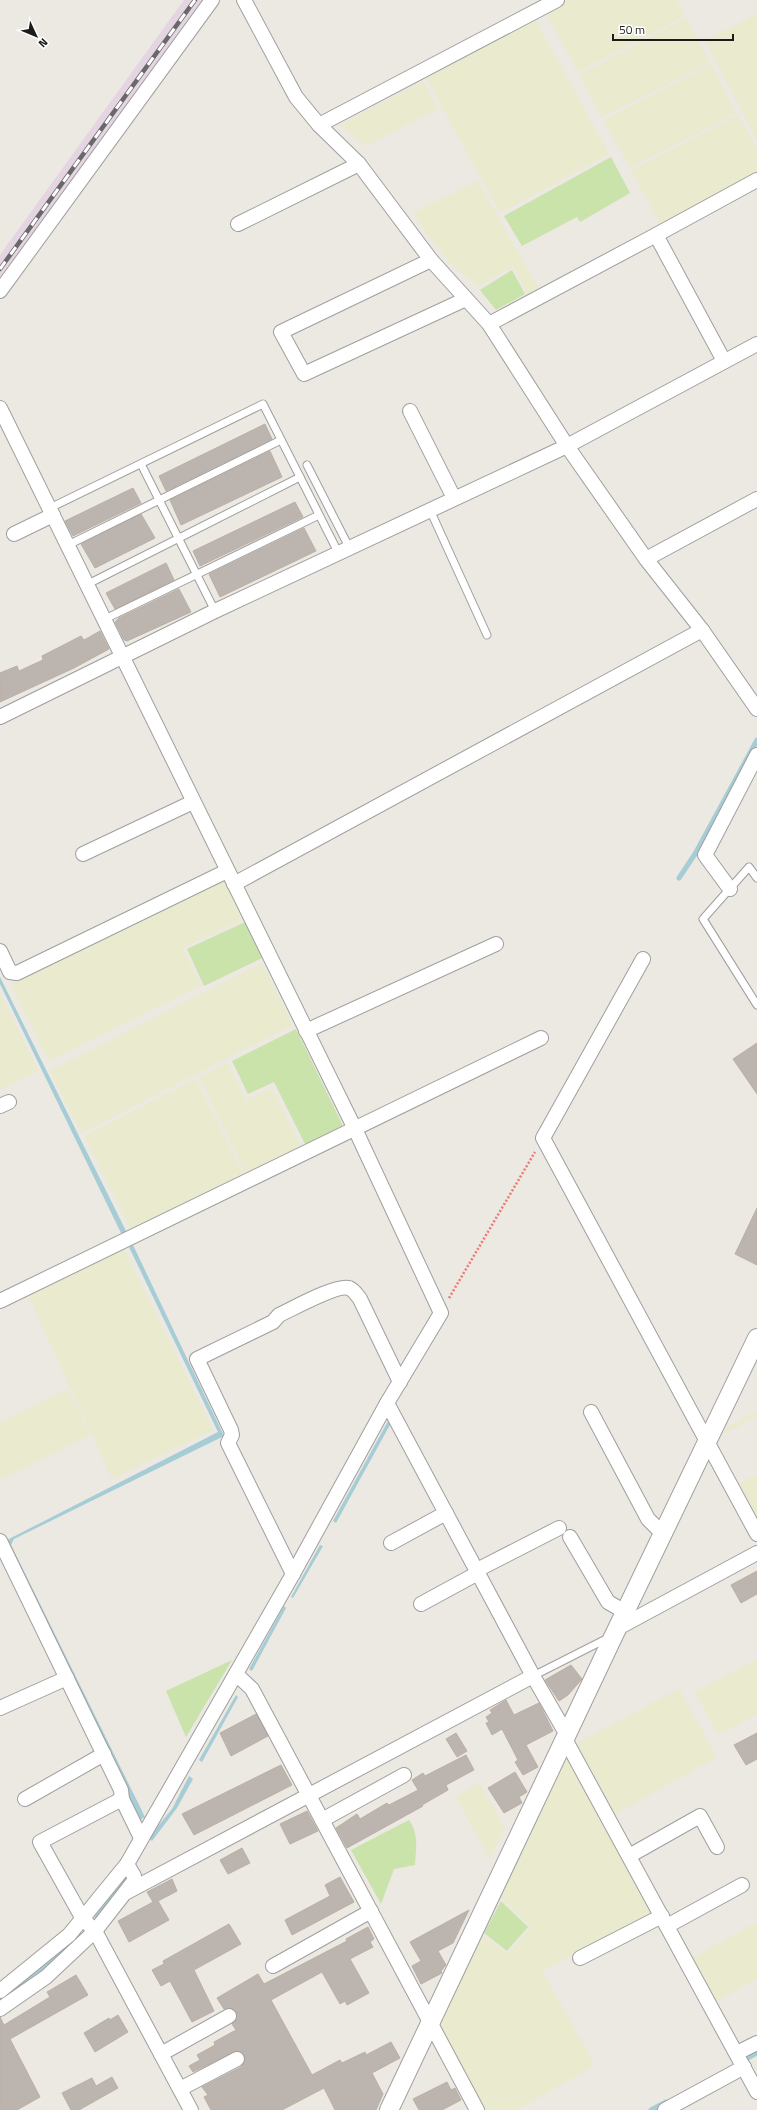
<svg xmlns="http://www.w3.org/2000/svg" width="757" height="2110" font-family="'Titillium Web',sans-serif">
<style>
.industrial{fill:#e5d4e2}
.farmland{fill:#e9eace}
.grass{fill:#c9e3ab}
.water{fill:#a6cdd6}
.lines{fill:none;stroke-linecap:round;stroke-linejoin:round}
.stream{stroke:#a6cdd6;stroke-width:5}
.building{fill:#bcb4af;stroke:#bcafa6}
.service-casing{stroke:#9f9f9f;stroke-width:9}
.minor-casing{stroke:#9f9f9f;stroke-width:16}
.tertiary-casing{stroke:#9f9f9f;stroke-width:20}
.path{stroke:#ed7972;stroke-width:2.5;stroke-dasharray:2 2;stroke-linecap:butt}
.service{stroke:#fff;stroke-width:7}
.minor{stroke:#fff;stroke-width:14}
.tertiary{stroke:#fff;stroke-width:18}
.rail-casing{stroke:#696969;stroke-width:4.5}
.rail{stroke:#fff;stroke-width:3;stroke-dasharray:9;stroke-linecap:butt}
</style>
<rect width="100%" height="100%" fill="#ece8e2"/>
<!-- industrial -->
<polygon class="industrial" points="184,0 206,0 0,286 0,255"/>
<!-- farmland -->
<g class="farmland">
<polygon points="569,0 677,0 685,16 578,72 546,13"/>
<polygon points="757,14 757,140 705,41"/>
<polygon points="686,18 710,62 602,117 579,75"/>
<polygon points="535,19 609,154 500,213 426,78"/>
<polygon points="711,64 736,113 630,168 604,120"/>
<polygon points="423,81 438,109 366,146 340,125"/>
<polygon points="738,115 757,149 757,172 661,224 631,171"/>
<polygon points="478,181 538,288 528,294 513,267 478,286 451,264 429,237 413,213"/>
<polygon points="226,878 246,918 183,948 201,986 49,1061 11,984"/>
<polygon points="262,963 293,1025 81,1133 50,1071"/>
<polygon points="0,992 38,1071 0,1090"/>
<polygon points="228,1063 246,1100 272,1088 301,1148 246,1174 199,1077"/>
<polygon points="196,1079 243,1174 131,1230 84,1136"/>
<polygon points="124,1249 213,1430 112,1479 28,1295"/>
<polygon points="68,1389 90,1435 0,1480 0,1423"/>
<polygon points="757,1411 757,1416 725,1433 723,1429"/>
<polygon points="757,1474 757,1520 738,1485"/>
<polygon points="757,1659 757,1714 718,1735 695,1692"/>
<polygon points="679,1689 717,1757 615,1814 577,1743"/>
<polygon points="567,1756 654,1914 542,1971 595,2065 517,2110 483,2110 437,2026 482,1935 508,1954 531,1927 501,1897"/>
<polygon points="479,1783 505,1828 490,1858 456,1798"/>
<polygon points="757,1922 757,1979 714,2003 689,1960"/>
</g>
<!-- grass -->
<g class="grass">
<polygon points="611,157 630,193 580,222 577,217 522,246 504,216"/>
<polygon points="512,270 525,294 496,310 480,290"/>
<polygon points="245,922 262,958 204,986 187,949"/>
<polygon points="296,1029 344,1128 306,1146 274,1082 248,1094 232,1061"/>
<polygon points="232,1660 186,1737 166,1691"/>
<path d="M 409,1820 C 419,1834 416,1849 415,1865 L 394,1869 L 381,1904 L 351,1850 Z"/>
<polygon points="501,1901 528,1927 507,1951 484,1933"/>
</g>
<!-- water -->
<g class="water">
<polygon points="0,977 127,1233 122,1235 0,984"/>
<polygon points="133,1245 224,1436 14,1539 11,1545 145,1817 140,1820 7,1540 218,1432 129,1247"/>
<polygon points="388,1421 391,1423 336,1523 333,1521"/>
<polygon points="320,1545 323,1546 293,1598 291,1597"/>
<polygon points="284,1606 286,1608 252,1671 249,1669"/>
<polygon points="236,1695 238,1697 202,1762 199,1760"/>
<polygon points="189,1776 193,1779 177,1808 152,1841 148,1838 172,1809"/>
<polygon points="125,1876 127,1878 98,1920 94,1917"/>
<polygon points="79,1932 82,1934 43,1971 0,2001 0,1998 38,1970"/>
</g>
<g class="lines">
<!-- stream -->
<g class="stream">
<polyline points="679,878 695,854 757,740"/>
<polyline points="742,2061 757,2053"/>
<polyline points="651,2110 666,2102"/>
</g>
</g>
<!-- building -->
<g class="building">
<polygon points="265,424 272,439 166,491 159,476"/>
<polygon points="270,451 282,477 181,525 170,500"/>
<polygon points="133,488 141,503 73,536 65,521"/>
<polygon points="295,502 303,517 200,566 193,551"/>
<polygon points="141,514 155,538 95,568 81,544"/>
<polygon points="304,528 316,551 220,597 209,574"/>
<polygon points="166,563 174,580 115,609 106,593"/>
<polygon points="179,589 191,612 127,641 124,640 115,622 119,618"/>
<polygon points="100,631 109,649 74,668 0,702 0,673 17,666 19,671 43,660 42,656 81,636 84,640"/>
<polygon points="757,1043 757,1094 733,1059"/>
<polygon points="757,1208 757,1265 735,1254"/>
<polygon points="757,1571 757,1594 741,1603 731,1585"/>
<polygon points="571,1665 582,1679 568,1695 559,1701 545,1680"/>
<polygon points="506,1700 514,1715 539,1703 553,1731 526,1745 538,1767 523,1775 515,1762 518,1760 502,1729 492,1735 486,1723 489,1722 486,1717 492,1713 490,1710"/>
<polygon points="256,1714 268,1736 231,1756 220,1733"/>
<polygon points="456,1733 467,1751 457,1757 446,1739"/>
<polygon points="757,1733 757,1759 746,1765 734,1745"/>
<polygon points="466,1755 474,1770 446,1785 448,1790 422,1805 423,1806 347,1848 336,1828 357,1814 360,1819 387,1803 389,1805 418,1790 412,1780 423,1773 425,1776"/>
<polygon points="281,1765 292,1785 194,1835 182,1814"/>
<polygon points="515,1772 527,1792 519,1797 522,1803 504,1813 488,1788"/>
<polygon points="307,1811 318,1831 290,1844 280,1824"/>
<polygon points="242,1848 250,1863 228,1874 220,1860"/>
<polygon points="340,1877 354,1902 292,1935 285,1920 330,1896 325,1885"/>
<polygon points="172,1879 177,1891 158,1901 169,1920 129,1942 118,1921 153,1902 147,1892"/>
<polygon points="469,1910 453,1943 438,1951 446,1965 441,1971 442,1973 421,1984 412,1966 421,1961 410,1942"/>
<polygon points="229,1924 241,1944 194,1970 214,2011 192,2022 170,1981 161,1986 152,1970 164,1964 163,1961"/>
<polygon points="368,1927 374,1939 370,1942 373,1947 350,1959 369,1993 347,2005 345,2001 340,2004 322,1972 271,2000 312,2075 340,2060 342,2063 365,2052 366,2055 391,2042 400,2058 372,2073 383,2094 376,2110 335,2110 324,2088 282,2110 211,2110 204,2097 208,2095 202,2087 241,2067 245,2060 242,2052 237,2051 193,2072 189,2066 200,2060 197,2055 215,2045 214,2042 236,2030 232,2024 236,2020 236,2012 230,2008 224,2009 217,1998 258,1974 264,1984 347,1941 346,1939"/>
<polygon points="76,1975 88,1995 10,2039 40,2097 17,2110 0,2110 0,2017 4,2025 50,1997 47,1992"/>
<polygon points="118,2015 128,2032 95,2052 84,2033 109,2018 110,2020"/>
<polygon points="112,2077 118,2088 79,2110 71,2110 62,2093 92,2078 96,2086"/>
<polygon points="447,2082 451,2090 455,2088 461,2100 442,2110 419,2110 413,2099"/>
</g>
<g class="lines">
<defs>
<g id="service">
<polyline points="141,464 215,611"/>
<polyline points="307,465 350,549"/>
<polyline points="50,508 263,404 339,554"/>
<polyline points="430,510 487,635"/>
<polyline points="68,545 281,440"/>
<polyline points="88,584 300,477"/>
<polyline points="105,619 319,515"/>
<polyline points="757,878 749,867 703,919 757,1005"/>
<polyline points="533,1676 608,1638"/>
</g>
<g id="minor">
<polyline points="244,0 296,97 319,125 359,164 431,260 489,324 567,446 646,559 702,630 757,709"/>
<polyline points="319,125 557,0"/>
<polyline points="238,224 359,164"/>
<polyline points="656,235 757,180"/>
<polyline points="431,260 281,332 304,374 466,299"/>
<polyline points="0,291 212,0"/>
<polyline points="489,324 656,235 724,361"/>
<polyline points="0,408 355,1129 441,1313 387,1403 293,1574 127,1864 69,1935 0,1991"/>
<polyline points="410,411 454,498"/>
<polyline points="14,534 53,515"/>
<polyline points="646,559 757,499"/>
<polyline points="0,717 215,611 567,446 757,344"/>
<polyline points="83,854 193,802"/>
<polyline points="234,884 702,630"/>
<polyline points="730,889 705,855 757,755"/>
<polyline points="0,951 10,972 17,973 227,871"/>
<polyline points="643,959 543,1138 757,1534"/>
<polyline points="306,1031 496,944"/>
<polyline points="0,1106 9,1102"/>
<polyline points="0,1301 541,1038"/>
<polyline points="387,1403 533,1676 567,1735"/>
<polyline points="591,1412 648,1519 663,1534"/>
<polyline points="570,1537 608,1602 625,1612"/>
<polyline points="0,1541 121,1790 122,1799 141,1838"/>
<polyline points="391,1543 446,1513"/>
<polyline points="477,1570 559,1528"/>
<path d="M 293,1574 L 228,1443 L 232,1435 L 231,1430 L 197,1359 L 273,1322 L 279,1315 C 292,1309 337,1284 349,1288 C 354,1290 357,1295 360,1299 L 400,1382"/>
<polyline points="421,1604 478,1573"/>
<polyline points="616,1629 757,1553"/>
<polyline points="236,1674 252,1689 477,2110"/>
<polyline points="0,1708 67,1678"/>
<polyline points="565,1739 757,2092"/>
<polyline points="25,1799 104,1754"/>
<polyline points="122,1799 40,1842 83,1919 95,1931 191,2110"/>
<polyline points="322,1820 404,1775"/>
<polyline points="629,1856 700,1816 717,1847"/>
<polyline points="127,1892 533,1676"/>
<polyline points="667,1926 742,1885"/>
<polyline points="580,1958 662,1916"/>
<polyline points="273,1966 371,1911"/>
<polyline points="0,2009 46,1977 95,1931 134,1881 134,1876 127,1864"/>
<polyline points="737,2053 757,2043"/>
<polyline points="161,2054 229,2016"/>
<polyline points="180,2089 237,2059"/>
<polyline points="665,2110 744,2067"/>
</g>
<polyline id="tertiary" points="389,2110 614,1635 757,1338"/>
</defs>
<!-- service casing -->
<use href="#service" class="service-casing"/>
<!-- minor casing -->
<use href="#minor" class="minor-casing"/>
<!-- tertiary casing -->
<use href="#tertiary" class="tertiary-casing"/>
<!-- path -->
<polyline class="path" points="449,1298 535,1152"/>
<!-- service -->
<use href="#service" class="service"/>
<!-- minor -->
<use href="#minor" class="minor"/>
<!-- tertiary -->
<use href="#tertiary" class="tertiary"/>
<defs>
<polyline id="rail" points="0,269 195,0"/>
</defs>
<!-- rail casing -->
<use href="#rail" class="rail-casing"/>
<!-- rail -->
<use href="#rail" class="rail"/>
</g>
<!-- north arrow -->
<g transform="translate(36 36) rotate(134)" stroke="#ffffff" stroke-width="3" paint-order="stroke">
<path d="M0-3L7 15L0 10L-7 15Z" fill="#1b1b1b"/>
<text y="-6" font-size="11" font-weight="bold" text-anchor="middle" fill="#1b1b1b">N</text>
</g>
<!-- scale -->
<path d="M613 34v6h120v-6" fill="none" stroke="#1b1b1b" stroke-width="2"/>
<text x="619" y="34" font-size="12" fill="#1b1b1b" stroke="#ffffff" stroke-width="3" paint-order="stroke">50 m</text>
</svg>
